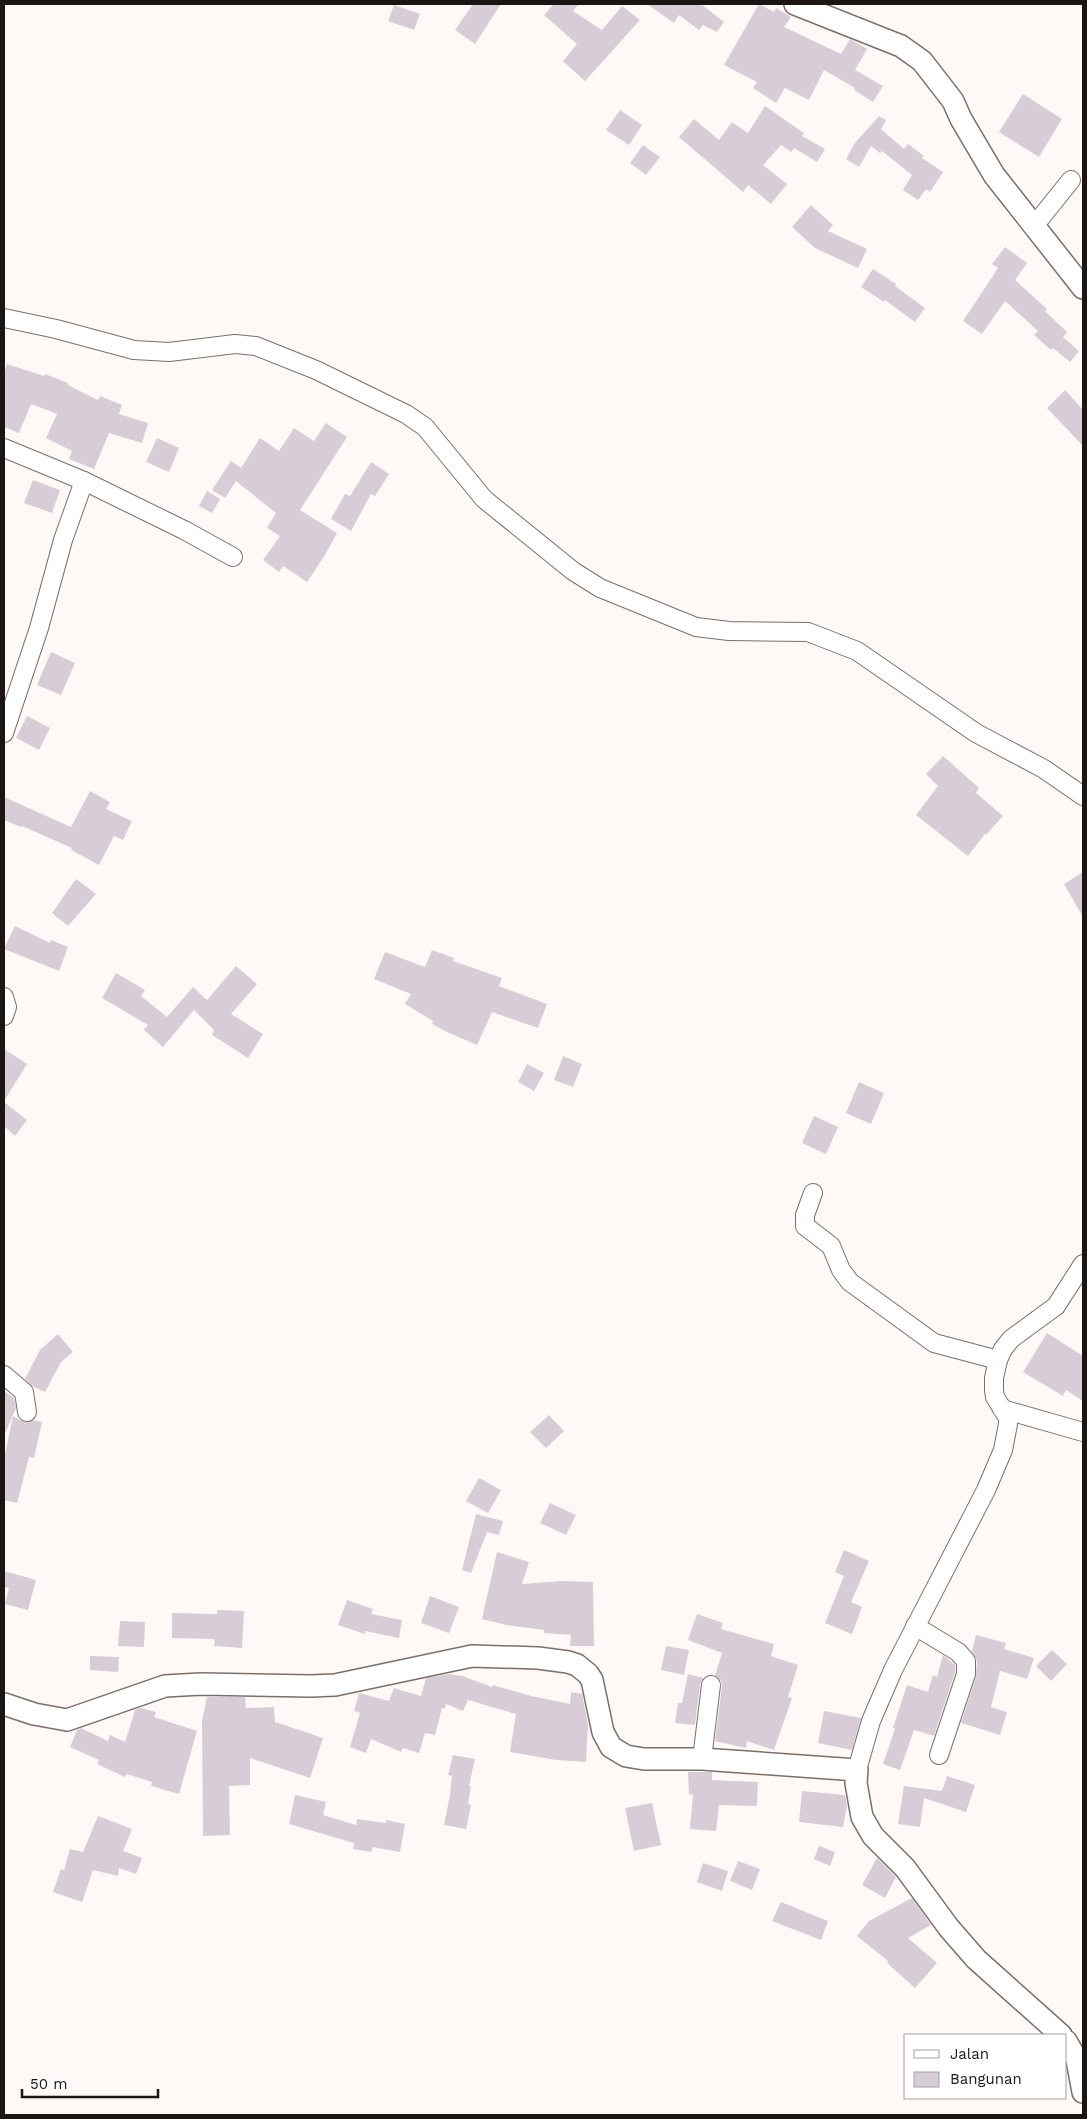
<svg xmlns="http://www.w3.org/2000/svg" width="1087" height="2119" font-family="'Work Sans',sans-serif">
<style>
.building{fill:#d8cdd7}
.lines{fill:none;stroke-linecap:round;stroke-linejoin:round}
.minor-casing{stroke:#7a6f69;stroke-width:20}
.tertiary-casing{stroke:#7a6f69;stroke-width:24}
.minor{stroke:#fff;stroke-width:18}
.tertiary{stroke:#fff;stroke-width:21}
</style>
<rect width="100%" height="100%" fill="#fef9f6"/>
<!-- building -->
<g class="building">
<polygon points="473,4 501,4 475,44 455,30"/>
<polygon points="554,4 579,4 573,11 602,30 622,6 640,20 585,81 563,61 577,44 544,15"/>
<polygon points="647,4 701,4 724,22 717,32 703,25 699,30 679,15 674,23"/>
<polygon points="759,4 774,12 776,8 791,17 784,27 841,54 850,39 867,49 855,70 883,86 873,102 854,90 855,88 824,70 809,100 785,88 776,103 753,88 757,82 724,65"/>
<polygon points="394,5 420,14 414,30 388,21"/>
<polygon points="1023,94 1062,119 1039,157 999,132"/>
<polygon points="765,106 804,133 802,136 825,149 817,162 794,148 791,152 781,145 763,165 787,184 771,204 748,185 743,192 679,137 694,119 719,140 732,122 748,133"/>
<polygon points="620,110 642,125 629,145 606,130"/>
<polygon points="879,116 886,120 881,129 904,149 908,144 924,156 922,158 943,172 930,192 926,189 918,200 903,190 912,175 882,151 880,153 871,146 859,167 846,159 855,143"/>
<polygon points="643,145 660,157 646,175 630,163"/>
<polygon points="811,205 833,225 828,231 867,249 858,268 815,248 792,227"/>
<polygon points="1005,247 1027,263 1015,280 1047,309 1045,311 1067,332 1063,337 1079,351 1070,362 1053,348 1051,350 1034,335 1038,331 1005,301 982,334 963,321 998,268 992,264"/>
<polygon points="873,269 896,284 895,286 925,308 915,322 885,300 884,302 861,287"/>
<polygon points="7,364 44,376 45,374 68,383 68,385 98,400 100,396 122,405 119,414 148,423 142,443 109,433 94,469 69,459 72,451 46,438 57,414 31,404 19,433 4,427 4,374"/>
<polygon points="1065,390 1083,410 1083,446 1047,408"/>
<polygon points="326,423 347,437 300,510 337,533 325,555 307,582 283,566 279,572 263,560 280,536 267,528 276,513 236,481 225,498 212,490 231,461 241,468 260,438 279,451 294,428 314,441"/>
<polygon points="157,438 179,448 169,472 146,462"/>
<polygon points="371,462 389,474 375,496 371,494 351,531 331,519 345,494 350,496"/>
<polygon points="33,480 60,490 52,513 24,503"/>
<polygon points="207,491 220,499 212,513 199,506"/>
<polygon points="51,652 75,663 61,695 37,685"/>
<polygon points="27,716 50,728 39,750 16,738"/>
<polygon points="943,756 979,788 976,793 1003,816 986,835 985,834 968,856 916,815 938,786 926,774"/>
<polygon points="90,791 110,802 106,809 132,821 123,840 114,836 99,865 71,850 72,848 22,826 21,827 4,820 4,797 71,827"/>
<polygon points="1083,872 1083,917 1064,884"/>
<polygon points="76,879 96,894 68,926 52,913"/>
<polygon points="15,926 50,943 51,940 68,947 59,971 4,949"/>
<polygon points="432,950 454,958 453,961 502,978 499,986 547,1004 538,1028 492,1012 477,1045 447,1032 432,1024 433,1021 405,1004 411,994 374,979 385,952 425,967"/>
<polygon points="236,966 257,984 231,1014 263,1034 248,1058 212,1035 214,1030 194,1010 163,1047 144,1030 148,1025 102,998 116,973 145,990 141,996 167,1017 193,987 207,1000"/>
<polygon points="4,1049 27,1064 4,1101"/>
<polygon points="563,1056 582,1064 573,1087 554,1080"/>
<polygon points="527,1064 544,1073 534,1091 518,1082"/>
<polygon points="859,1082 884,1093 871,1124 846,1113"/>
<polygon points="4,1102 27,1120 15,1136 4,1126"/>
<polygon points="814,1116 838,1127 826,1154 802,1143"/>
<polygon points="1047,1333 1083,1356 1083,1401 1066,1390 1063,1396 1023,1372"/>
<polygon points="58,1334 73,1352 61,1362 45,1392 32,1386 25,1379 40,1350"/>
<polygon points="4,1391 14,1398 16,1408 4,1436"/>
<polygon points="549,1415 564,1431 546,1448 530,1432"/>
<polygon points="13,1416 24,1422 33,1420 42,1422 34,1458 29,1457 17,1503 4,1500 4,1459"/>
<polygon points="479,1478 501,1490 488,1513 466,1501"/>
<polygon points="550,1503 576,1515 566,1535 540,1523"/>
<polygon points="476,1514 503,1521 499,1535 487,1532 471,1573 462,1570"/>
<polygon points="844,1550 869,1561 851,1602 862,1607 852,1634 825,1623 844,1576 835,1572"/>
<polygon points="497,1552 529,1562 522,1584 561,1581 593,1582 594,1646 570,1646 571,1635 544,1633 544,1630 506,1625 482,1619"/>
<polygon points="4,1571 36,1580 28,1610 5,1604 9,1588 4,1587"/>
<polygon points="430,1596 459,1607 449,1633 421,1623"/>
<polygon points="347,1600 373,1609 371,1614 402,1620 399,1638 365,1631 365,1634 338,1625"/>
<polygon points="217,1610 244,1611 242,1648 214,1646 215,1639 172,1638 172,1613 217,1614"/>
<polygon points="697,1614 723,1623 721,1629 774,1644 771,1656 798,1665 788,1697 792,1698 774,1750 747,1741 746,1748 715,1741 722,1686 721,1680 715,1676 722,1653 688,1640"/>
<polygon points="120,1621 145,1622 144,1647 118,1646"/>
<polygon points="976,1635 1006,1643 1004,1649 1034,1658 1027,1679 1000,1671 991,1707 1007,1712 1000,1735 961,1723 976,1677 977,1661 972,1651"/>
<polygon points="666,1646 689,1650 684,1675 661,1670"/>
<polygon points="1052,1650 1067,1664 1051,1681 1036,1666"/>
<polygon points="943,1655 955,1665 955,1672 934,1736 914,1730 900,1770 883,1764 895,1729 893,1728 907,1685 928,1692 933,1675 937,1677"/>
<polygon points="90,1656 119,1657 118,1672 90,1670"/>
<polygon points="450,1674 460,1676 460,1675 492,1687 493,1685 531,1696 570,1704 571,1692 582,1694 588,1724 586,1762 556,1760 510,1752 516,1714 468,1700 463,1711 446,1704 445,1709 442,1708 435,1735 425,1733 419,1753 403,1748 401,1752 371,1739 366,1753 350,1747 360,1713 354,1711 359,1693 389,1701 394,1688 421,1696 426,1678"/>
<polygon points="688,1674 704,1678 700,1684 695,1725 675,1723 678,1703 682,1703"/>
<polygon points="207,1697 245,1697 246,1708 274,1707 275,1722 323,1738 310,1778 250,1758 250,1785 229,1786 230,1835 203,1836 202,1721"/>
<polygon points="141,1708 156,1712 154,1717 197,1731 179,1794 151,1786 152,1782 127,1774 125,1777 97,1764 99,1760 70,1747 77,1730 81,1728 108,1741 110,1735 125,1742 135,1710"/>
<polygon points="824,1711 861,1718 852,1750 818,1743"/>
<polygon points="453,1755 475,1759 469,1786 471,1786 468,1804 471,1805 466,1829 444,1825 450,1795 452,1776 448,1775"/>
<polygon points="688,1772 712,1772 712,1780 758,1782 757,1806 719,1805 716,1831 690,1829 693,1794 689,1795"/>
<polygon points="947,1776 975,1785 966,1812 924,1798 920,1827 898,1824 904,1786 942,1791"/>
<polygon points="802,1791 845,1795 847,1805 843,1827 799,1822"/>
<polygon points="295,1795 326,1802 323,1815 356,1825 357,1819 386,1823 386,1820 405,1824 400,1852 372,1847 372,1852 353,1849 354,1843 289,1824"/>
<polygon points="652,1803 661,1845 634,1851 625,1808"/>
<polygon points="98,1816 132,1829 123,1851 142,1858 136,1874 119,1868 118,1876 93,1870 82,1902 53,1892 61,1869 64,1870 70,1849 83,1852"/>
<polygon points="819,1846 835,1852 830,1866 814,1859"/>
<polygon points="877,1858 896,1877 885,1898 862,1885"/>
<polygon points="738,1861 760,1869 752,1890 730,1881"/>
<polygon points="703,1863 728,1871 722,1891 697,1882"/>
<polygon points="912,1898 931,1925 908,1938 937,1963 915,1988 887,1963 888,1961 857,1936 869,1921"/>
<polygon points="781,1902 828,1921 821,1940 772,1921"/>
</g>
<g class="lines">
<defs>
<g id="minor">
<polyline points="1034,226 1071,180"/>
<polyline points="4,318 56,329 134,350 169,352 235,344 256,346 316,370 406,414 425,427 484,499 573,571 600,588 696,627 729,631 808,632 857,651 976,733 1044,769 1083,796"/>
<polyline points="4,448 84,481"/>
<polyline points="4,733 39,628 63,540 84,481 184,530 233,557"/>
<polyline points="4,997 7,1007 4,1016"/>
<polyline points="813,1193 805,1215 805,1226 831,1246 841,1270 850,1282 934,1343 998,1360"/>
<polyline points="4,1375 24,1392 27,1412"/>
<polyline points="1002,1409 1083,1432"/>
<polyline points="915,1626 958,1652 966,1661 966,1674 939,1755"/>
<polyline points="702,1759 711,1685"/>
<polyline points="857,1770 871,1721 893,1670 986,1490 1003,1450 1008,1424 1008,1418 995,1397 994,1390 994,1378 998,1360 1003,1349 1011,1339 1056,1306 1083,1264"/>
</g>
<g id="tertiary">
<polyline points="795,4 901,46 922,61 953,101 961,119 994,175 1083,288"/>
<polyline points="4,1704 34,1714 67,1720 165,1686 201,1684 311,1686 335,1685 472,1656 538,1658 568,1662 577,1665 588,1674 592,1680 603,1732 611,1747 626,1756 644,1759 702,1759 857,1770 856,1783 862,1817 873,1836 905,1868 949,1928 976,1959 1061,2035"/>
<polyline points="1066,2041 1077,2060 1083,2092"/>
</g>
</defs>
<!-- minor casing -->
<use href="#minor" class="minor-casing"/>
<!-- tertiary casing -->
<use href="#tertiary" class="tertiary-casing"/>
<!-- minor -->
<use href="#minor" class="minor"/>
<!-- tertiary -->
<use href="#tertiary" class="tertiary"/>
</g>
<!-- border -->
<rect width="1087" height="2119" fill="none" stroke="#1b1614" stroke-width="10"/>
<!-- legend -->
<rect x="904" y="2034" width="162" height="65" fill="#ffffff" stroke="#a4a2a1"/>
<rect x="914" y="2050" width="25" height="8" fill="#ffffff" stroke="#a4a2a1"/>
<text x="950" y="2059" font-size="15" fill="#1b1614">Jalan</text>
<rect x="914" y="2072" width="25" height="15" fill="#d8cdd7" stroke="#a4a2a1"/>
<text x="950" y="2084" font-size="15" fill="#1b1614">Bangunan</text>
<!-- scale -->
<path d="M22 2089v8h136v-8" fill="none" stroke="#1b1614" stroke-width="2.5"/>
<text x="30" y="2089" font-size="15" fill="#1b1614" stroke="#ffffff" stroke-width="4" paint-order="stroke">50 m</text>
</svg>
